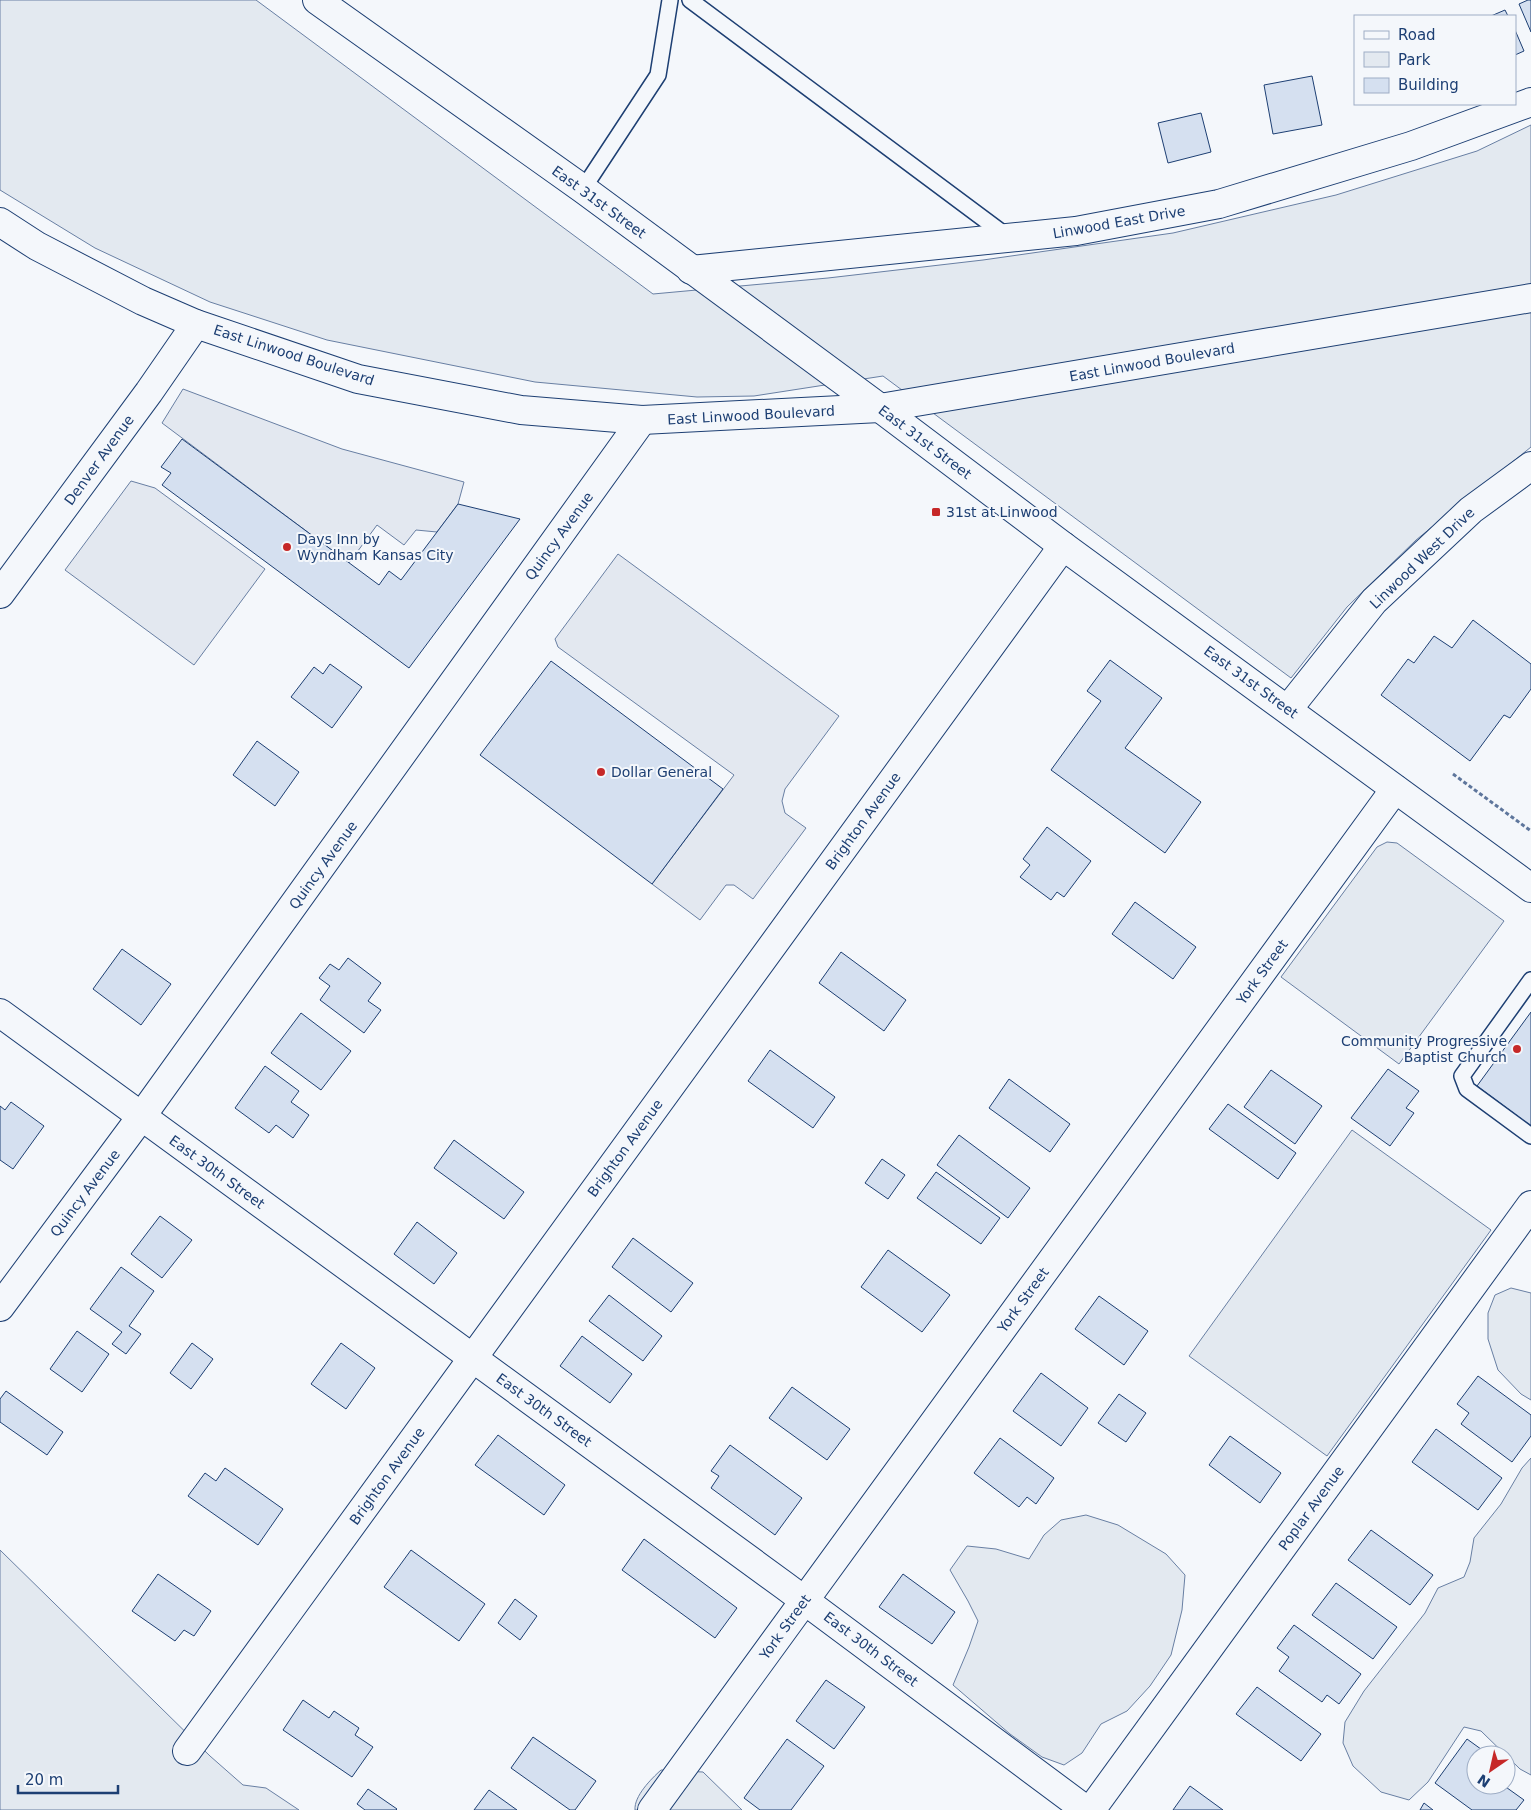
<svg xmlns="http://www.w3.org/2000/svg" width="1531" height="1810" font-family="'DejaVu Sans',sans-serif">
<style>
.green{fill:#e3e9f0;stroke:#687fa3}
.parking{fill:#e3e8f0;stroke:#687fa3}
.building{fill:#d5e0f0;stroke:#1d3f73}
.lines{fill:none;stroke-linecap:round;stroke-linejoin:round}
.lane-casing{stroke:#1d3f73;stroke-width:18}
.street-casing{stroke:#1d3f73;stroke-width:30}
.secondary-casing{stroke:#1d3f73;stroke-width:30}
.path{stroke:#5e769c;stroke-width:3;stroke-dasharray:4 2.5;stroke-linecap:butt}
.lane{stroke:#f4f7fb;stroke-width:15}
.street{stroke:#f4f7fb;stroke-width:28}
.secondary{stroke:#f4f7fb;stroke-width:28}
.poi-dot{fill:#c62828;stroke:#f4f7fb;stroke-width:2}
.labels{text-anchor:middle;stroke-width:4;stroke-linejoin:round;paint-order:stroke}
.street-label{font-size:14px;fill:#1d3f73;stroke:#f4f7fb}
.poi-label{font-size:14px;fill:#1d3f73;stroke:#f4f7fb;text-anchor:start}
</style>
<rect width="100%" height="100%" fill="#f4f7fb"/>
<!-- green -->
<g class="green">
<polygon points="0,0 256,0 653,294 828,278 983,260 1173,233 1336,195 1477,151 1531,125 1531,447 1416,540 1347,607 1291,678 883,376 754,396 697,397 535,382 327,340 210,302 95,248 0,190"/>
<polygon points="1387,842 1397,843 1504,921 1399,1064 1281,977 1377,847"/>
<polygon points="1352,1130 1491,1230 1327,1456 1189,1356"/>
<polygon points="1511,1288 1531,1293 1531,1400 1521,1394 1498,1370 1488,1339 1488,1313 1495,1295"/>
<polygon points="1531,1458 1531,1775 1520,1769 1481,1731 1464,1727 1428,1782 1409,1800 1381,1792 1353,1766 1343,1743 1345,1722 1364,1691 1425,1613 1438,1588 1464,1577 1470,1562 1474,1538 1501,1504 1522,1468"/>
<polygon points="1086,1515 1118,1525 1166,1554 1185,1575 1182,1610 1171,1655 1150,1686 1127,1711 1101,1724 1082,1753 1064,1765 1042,1757 1010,1734 953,1685 969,1647 978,1621 968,1601 950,1570 967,1546 996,1549 1029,1559 1044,1535 1061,1520"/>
<polygon points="0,1550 210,1756 243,1785 266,1788 299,1810 0,1810"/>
<path d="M 661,1770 L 703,1772 L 742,1810 L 635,1810 C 634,1796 651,1779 661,1770 Z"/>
</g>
<!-- parking -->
<g class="parking">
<polygon points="183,389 342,449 464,482 458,504 437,532 416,530 404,545 377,525 349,563 162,423"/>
<polygon points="131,481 155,488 265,569 194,665 65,570"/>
<polygon points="618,554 839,716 785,789 782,801 785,813 806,828 753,899 734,885 726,885 700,920 652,884 734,775 558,647 555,639"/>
</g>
<!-- building -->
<g class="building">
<polygon points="1528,0 1531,0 1531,32 1519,4"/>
<polygon points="1505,10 1508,16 1491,16"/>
<polygon points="1515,30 1524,51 1515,55"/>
<polygon points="1312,76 1322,125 1273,134 1264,85"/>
<polygon points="1201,113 1211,152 1168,163 1158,123"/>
<polygon points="182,439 379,585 389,571 401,580 458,504 520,519 409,668 162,485 171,473 161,467"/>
<polygon points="1473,620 1531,664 1531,689 1510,718 1504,715 1470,761 1381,695 1408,659 1414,663 1434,636 1452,648"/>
<polygon points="1110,660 1162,698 1125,748 1201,802 1165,853 1051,770 1101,701 1087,691"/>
<polygon points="551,661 723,789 652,884 480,755"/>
<polygon points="330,664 362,687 332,728 291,697 314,667 323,674"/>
<polygon points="257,741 299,772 275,806 233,775"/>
<polygon points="1047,827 1091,861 1064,897 1057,892 1051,900 1020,877 1030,865 1023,859"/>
<polygon points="1135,902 1196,947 1173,979 1112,934"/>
<polygon points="122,949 171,984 141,1025 93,989"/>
<polygon points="841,952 906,1000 884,1031 819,983"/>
<polygon points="348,958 381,983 368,1001 381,1010 364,1033 320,1000 330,986 319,978 330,964 339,970"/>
<polygon points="1531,1012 1531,1126 1477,1086"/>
<polygon points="301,1013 351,1051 321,1090 271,1053"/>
<polygon points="770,1050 835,1097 813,1128 748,1081"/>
<polygon points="265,1066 299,1091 291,1102 309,1115 293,1138 276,1125 269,1133 235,1108"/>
<polygon points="1388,1069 1419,1091 1406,1108 1414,1113 1390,1146 1351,1118"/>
<polygon points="1271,1070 1322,1106 1295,1144 1244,1107"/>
<polygon points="1009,1079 1070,1124 1050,1152 989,1108"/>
<polygon points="11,1102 44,1126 13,1169 0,1160 0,1106 5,1110"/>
<polygon points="1228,1104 1296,1153 1278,1179 1209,1129"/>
<polygon points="959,1135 1030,1188 1008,1218 937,1165"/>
<polygon points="454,1140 524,1192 504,1219 434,1168"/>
<polygon points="882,1159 905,1175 888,1199 865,1183"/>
<polygon points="936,1172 1000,1218 981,1244 917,1198"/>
<polygon points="160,1216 192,1240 162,1278 131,1254"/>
<polygon points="417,1222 457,1253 434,1284 394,1254"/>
<polygon points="633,1238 693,1283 671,1312 612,1267"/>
<polygon points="888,1250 950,1295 922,1332 861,1287"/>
<polygon points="121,1267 154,1291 129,1326 141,1334 126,1354 112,1344 122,1332 90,1309"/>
<polygon points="609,1295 662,1336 643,1361 589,1321"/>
<polygon points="1099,1296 1148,1331 1124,1365 1075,1329"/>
<polygon points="77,1331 109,1354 82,1392 50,1369"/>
<polygon points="582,1336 632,1374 610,1403 560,1366"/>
<polygon points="192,1343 213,1359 191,1389 170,1373"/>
<polygon points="341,1343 375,1368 346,1409 311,1384"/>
<polygon points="1041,1373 1088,1408 1061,1446 1013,1411"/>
<polygon points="1478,1376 1531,1415 1531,1436 1512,1462 1461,1424 1469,1413 1457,1404"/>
<polygon points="792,1387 850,1429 827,1460 769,1418"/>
<polygon points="6,1391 63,1432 47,1455 0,1422 0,1399"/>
<polygon points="1119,1394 1146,1413 1126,1442 1098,1423"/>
<polygon points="1436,1429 1502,1478 1478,1510 1412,1462"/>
<polygon points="498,1435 565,1485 544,1515 475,1465"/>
<polygon points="1230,1436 1281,1473 1260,1503 1209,1465"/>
<polygon points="1000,1438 1054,1478 1036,1504 1027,1497 1019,1507 974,1473"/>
<polygon points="730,1445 802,1498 775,1535 711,1488 719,1476 711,1471"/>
<polygon points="225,1468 283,1509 258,1545 188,1496 205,1473 216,1481"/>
<polygon points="1371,1530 1433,1575 1410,1605 1348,1560"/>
<polygon points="644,1539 737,1608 715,1638 622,1570"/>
<polygon points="411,1550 485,1604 459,1641 384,1587"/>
<polygon points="158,1574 211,1611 194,1636 184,1630 175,1641 132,1611"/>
<polygon points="903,1574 955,1612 932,1644 879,1607"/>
<polygon points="1336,1583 1397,1627 1373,1659 1312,1615"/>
<polygon points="515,1599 537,1616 520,1640 498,1623"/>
<polygon points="1294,1625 1361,1674 1339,1704 1327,1695 1322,1702 1279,1671 1289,1657 1277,1648"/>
<polygon points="826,1680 865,1707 834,1749 796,1721"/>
<polygon points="1257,1687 1321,1734 1301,1761 1236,1714"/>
<polygon points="303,1700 329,1718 334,1711 359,1728 355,1735 373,1747 352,1777 283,1730"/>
<polygon points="533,1737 596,1781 575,1810 570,1810 511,1768"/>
<polygon points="787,1739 824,1766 791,1810 760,1810 744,1798"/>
<polygon points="1467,1739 1485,1752 1482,1755 1476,1755 1476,1785 1503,1785 1524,1800 1516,1810 1472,1810 1435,1783"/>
<polygon points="1190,1786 1223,1810 1173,1810"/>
<polygon points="368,1789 397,1809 396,1810 365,1810 357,1804"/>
<polygon points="489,1790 517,1810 474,1810"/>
<polygon points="1424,1803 1433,1810 1420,1810"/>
</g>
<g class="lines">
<defs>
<g id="lane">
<polyline points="690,0 1008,237"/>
<polyline points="583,189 658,75 670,0"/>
<polyline points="1531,980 1462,1076 1467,1089 1531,1136"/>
</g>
<g id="street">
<polyline points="691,270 1076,231 1219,204 1411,146 1531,102"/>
<polyline points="0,594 149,392 196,324"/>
<polyline points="1288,709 1374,601 1471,510 1531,466"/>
<polyline points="0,1013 785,1586 1086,1810"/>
<polyline points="0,1307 141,1117 642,420"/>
<polyline points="187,1751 1063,546"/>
<polyline points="652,1810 1395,789"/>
<polyline points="1091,1810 1531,1205"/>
</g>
<g id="secondary">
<polyline points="317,0 583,189 880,408 1063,546 1531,888"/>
<polyline points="0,222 37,246 143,301 196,324 358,379 521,410 642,420 880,408 1531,298"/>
</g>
</defs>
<!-- lane casing -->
<use href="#lane" class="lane-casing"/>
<!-- street casing -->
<use href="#street" class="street-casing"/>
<!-- secondary casing -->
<use href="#secondary" class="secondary-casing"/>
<!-- path -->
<polyline class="path" points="1453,774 1531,831"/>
<!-- lane -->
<use href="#lane" class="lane"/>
<!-- street -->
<use href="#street" class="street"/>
<!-- secondary -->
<use href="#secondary" class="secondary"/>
</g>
<!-- markers -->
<g class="poi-dot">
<rect x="931" y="507" width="10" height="10" rx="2.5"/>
<circle cx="287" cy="547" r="5"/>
<circle cx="601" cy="772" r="5"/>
<circle cx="1517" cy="1049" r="5"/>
</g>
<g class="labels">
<!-- street labels -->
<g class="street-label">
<text transform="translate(599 202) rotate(36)" y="5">East 31st Street</text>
<text transform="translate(1119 222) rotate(-10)" y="5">Linwood East Drive</text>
<text transform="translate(294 355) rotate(18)" y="5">East Linwood Boulevard</text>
<text transform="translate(1152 362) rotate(-10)" y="5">East Linwood Boulevard</text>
<text transform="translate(751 415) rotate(-3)" y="5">East Linwood Boulevard</text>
<text transform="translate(925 442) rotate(37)" y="5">East 31st Street</text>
<text transform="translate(99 460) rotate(-54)" y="5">Denver Avenue</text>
<text transform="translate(559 536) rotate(-54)" y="5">Quincy Avenue</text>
<text transform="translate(1422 558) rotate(-44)" y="5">Linwood West Drive</text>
<text transform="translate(1251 682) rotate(36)" y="5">East 31st Street</text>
<text transform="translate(863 821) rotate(-54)" y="5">Brighton Avenue</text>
<text transform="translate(323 865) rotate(-54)" y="5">Quincy Avenue</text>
<text transform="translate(1262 972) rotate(-54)" y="5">York Street</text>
<text transform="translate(625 1148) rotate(-54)" y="5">Brighton Avenue</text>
<text transform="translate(217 1172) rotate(36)" y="5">East 30th Street</text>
<text transform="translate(85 1193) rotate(-53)" y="5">Quincy Avenue</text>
<text transform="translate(1023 1300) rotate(-54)" y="5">York Street</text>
<text transform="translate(544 1410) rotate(36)" y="5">East 30th Street</text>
<text transform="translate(387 1476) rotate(-54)" y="5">Brighton Avenue</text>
<text transform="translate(1311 1508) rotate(-54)" y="5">Poplar Avenue</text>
<text transform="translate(785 1627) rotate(-54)" y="5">York Street</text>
<text transform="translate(871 1649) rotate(37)" y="5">East 30th Street</text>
</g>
<!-- poi labels -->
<g class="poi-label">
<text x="946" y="517">31st at Linwood</text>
<text x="297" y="544">Days Inn by<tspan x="297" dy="16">Wyndham Kansas City</tspan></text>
<text x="611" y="777">Dollar General</text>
<text x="1507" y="1046" text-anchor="end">Community Progressive<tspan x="1507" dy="16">Baptist Church</tspan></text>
</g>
</g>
<!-- legend -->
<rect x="1354" y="15" width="162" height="90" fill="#f4f7fb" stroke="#9eadc5"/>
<rect x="1364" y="31" width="25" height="8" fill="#f4f7fb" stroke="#9eadc5"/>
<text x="1398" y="40" font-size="15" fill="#1d3f73">Road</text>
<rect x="1364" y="52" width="25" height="15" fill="#e3e9f0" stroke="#9eadc5"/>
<text x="1398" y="65" font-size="15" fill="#1d3f73">Park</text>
<rect x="1364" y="78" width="25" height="15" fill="#d5e0f0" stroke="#9eadc5"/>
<text x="1398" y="90" font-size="15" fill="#1d3f73">Building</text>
<!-- north arrow -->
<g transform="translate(1491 1770) rotate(214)"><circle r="24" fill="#f4f7fb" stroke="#9eadc5"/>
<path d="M0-4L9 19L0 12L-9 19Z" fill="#c62828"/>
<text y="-8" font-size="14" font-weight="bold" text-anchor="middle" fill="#1d3f73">N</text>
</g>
<!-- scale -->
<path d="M18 1785v8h100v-8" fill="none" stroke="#1d3f73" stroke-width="2.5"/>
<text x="25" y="1785" font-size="15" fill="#1d3f73" stroke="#f4f7fb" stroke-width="4" paint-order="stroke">20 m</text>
</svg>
